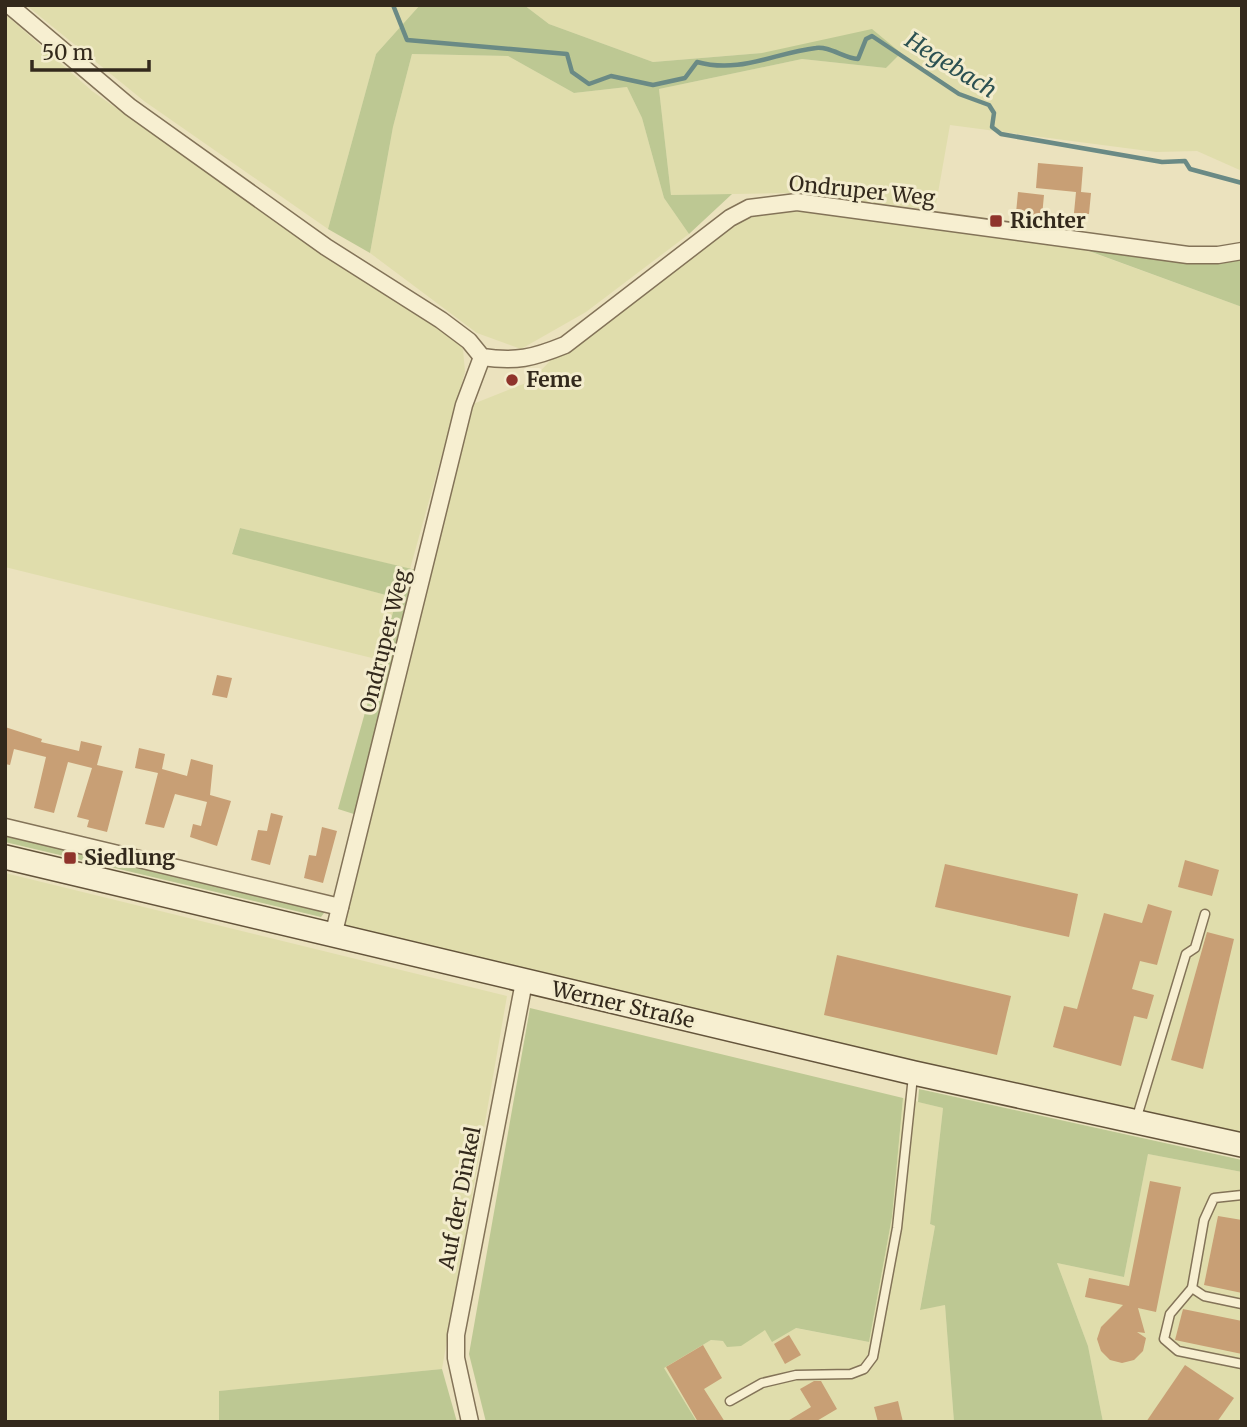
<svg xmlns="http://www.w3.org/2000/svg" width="1247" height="1427" font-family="Merriweather,serif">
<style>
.farmland{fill:#e0ddac}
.green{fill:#bdc893}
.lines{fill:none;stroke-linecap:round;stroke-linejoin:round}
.stream{stroke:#6a8a85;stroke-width:4.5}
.building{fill:#c89f75}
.service-casing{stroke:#837358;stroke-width:11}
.minor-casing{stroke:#837358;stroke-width:19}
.secondary-casing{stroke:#64543b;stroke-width:26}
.service{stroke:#f7efd1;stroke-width:8}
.minor{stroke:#f7efd1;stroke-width:16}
.secondary{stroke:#f7efd1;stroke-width:23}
.poi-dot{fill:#8f332b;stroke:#f3eccd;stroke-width:2.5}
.labels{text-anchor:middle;stroke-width:6;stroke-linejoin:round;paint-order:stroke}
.street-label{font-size:21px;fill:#33291c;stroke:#f3eccd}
.poi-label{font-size:21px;font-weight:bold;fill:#33291c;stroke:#f3eccd;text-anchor:start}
.water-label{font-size:23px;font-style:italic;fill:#2c5152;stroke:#f3eccd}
</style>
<rect width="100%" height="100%" fill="#ebe2be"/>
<!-- farmland -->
<g class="farmland">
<polygon points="26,5 420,5 376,54 328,229 144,101"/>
<polygon points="524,5 1242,5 1242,171 1197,151 1156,152 950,125 935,210 786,193 671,195 659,89 802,59 886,68 901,53 762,53 653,62 549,24"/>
<polygon points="5,14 92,91 317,250 449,330 463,349 465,372 410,569 240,528 232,553 397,598 380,660 5,567"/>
<polygon points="412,54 508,56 574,93 627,87 642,118 664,198 689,234 586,312 521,349 477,333 370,253 393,127"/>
<polygon points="770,203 1077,247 1242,307 1242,1140 342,925 473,404 531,381 565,345 730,218"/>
<polygon points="5,873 507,996 442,1369 220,1391 219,1422 5,1422"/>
<polygon points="903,1098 943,1108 930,1224 935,1226 920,1309 945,1305 954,1422 697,1422 663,1367 711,1340 723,1341 765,1330 795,1328 869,1342 892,1217"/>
<polygon points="1148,1154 1242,1172 1242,1422 1103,1422 1088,1346 1057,1263 1124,1277"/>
</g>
<!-- green -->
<g class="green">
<polygon points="420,5 524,5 549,24 653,62 762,53 872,29 901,53 886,68 802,59 659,89 671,195 732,194 689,234 664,198 642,118 627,87 574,93 508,56 412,54 393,127 370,253 328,229 376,54"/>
<polygon points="1078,247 1195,262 1242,259 1242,307"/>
<polygon points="240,528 416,570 357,815 338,809 397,598 232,554"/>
<polygon points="5,832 327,909 321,917 5,842"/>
<polygon points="530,1008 903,1098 892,1217 869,1342 796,1328 772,1342 765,1330 741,1346 727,1347 723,1341 711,1340 664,1368 697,1422 486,1422 469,1354"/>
<polygon points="919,1089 1242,1160 1242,1172 1148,1154 1124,1277 1057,1263 1088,1346 1103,1422 954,1422 945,1305 920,1310 935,1226 930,1224 943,1108 918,1102"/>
<polygon points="442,1369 457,1422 219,1422 219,1391"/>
</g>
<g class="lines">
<!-- stream -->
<path class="stream" d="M 393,5 L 407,40 L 567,54 L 572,72 L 589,84 L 611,76 L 653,85 L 685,78 L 697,62 C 740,74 774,53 816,48 C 829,46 844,58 858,59 L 866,39 L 872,36 L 959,94 L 989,105 L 994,113 L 992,127 L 1001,134 L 1162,162 L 1185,161 L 1190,169 L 1242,183"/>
</g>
<!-- building -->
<g class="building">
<polygon points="1038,163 1083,167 1081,192 1091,193 1089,214 1074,213 1076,192 1036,188"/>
<polygon points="1018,192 1044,195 1042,216 1016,213"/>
<polygon points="217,675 232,678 227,698 212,695"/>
<polygon points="5,727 42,739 41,742 79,751 81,741 102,746 97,765 123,771 107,832 87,827 89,820 77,817 92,768 68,762 54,813 34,808 46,757 14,749 10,765 5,764"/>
<polygon points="139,748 165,754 162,769 187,776 191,759 213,765 210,795 231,801 217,846 190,837 193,824 201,826 207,802 175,794 164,828 145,824 158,773 135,768"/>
<polygon points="271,813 283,816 270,865 251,860 258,830 267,831"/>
<polygon points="322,827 337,831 323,883 304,878 309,855 316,856"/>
<polygon points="1185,860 1219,870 1212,896 1178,887"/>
<polygon points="945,864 1078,894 1069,937 935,907"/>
<polygon points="1148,904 1172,911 1157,965 1140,961 1132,989 1154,995 1147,1019 1134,1016 1121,1066 1053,1047 1064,1006 1077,1009 1104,913 1142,923"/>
<polygon points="1207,932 1234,939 1203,1069 1171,1060"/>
<polygon points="837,955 1011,996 997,1055 824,1015"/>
<polygon points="1150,1181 1181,1187 1156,1312 1138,1308 1145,1333 1137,1332 1146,1338 1143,1351 1134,1360 1122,1363 1110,1360 1101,1351 1097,1339 1101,1327 1123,1305 1085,1297 1089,1278 1129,1286"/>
<polygon points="1218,1216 1242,1220 1242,1293 1204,1285"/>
<polygon points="1183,1309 1242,1321 1242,1354 1175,1340"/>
<polygon points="789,1335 801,1355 785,1364 774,1344"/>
<polygon points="703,1345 722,1378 704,1389 725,1422 698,1422 666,1367"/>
<polygon points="1185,1365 1234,1398 1217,1422 1146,1422"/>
<polygon points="814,1381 821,1381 837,1409 815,1422 786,1422 811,1407 800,1389"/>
<polygon points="898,1401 903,1422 878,1422 874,1407"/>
</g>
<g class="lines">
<defs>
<g id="service">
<polyline points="1136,1120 1186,954 1195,948 1205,914"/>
<polyline points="1242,1195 1214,1198 1204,1220 1192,1288 1204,1296 1242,1304"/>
<polyline points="1192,1288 1170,1314 1164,1339 1178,1351 1242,1364"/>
<polyline points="730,1401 762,1383 796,1375 851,1374 864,1369 873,1357 897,1228 913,1076"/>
</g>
<g id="minor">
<path d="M 9,5 L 130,107 L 326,247 L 441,320 L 469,341 L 482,357 C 516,362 533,358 565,345 L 730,218 L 749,208 L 797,202 L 1188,255 L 1218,255 L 1242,251"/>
<polyline points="5,827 340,907"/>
<polyline points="333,936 464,405 482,357"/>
<polyline points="470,1422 456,1358 456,1335 524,982"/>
</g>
<polyline id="secondary" points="5,857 914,1073 1242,1145"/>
</defs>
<!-- service casing -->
<use href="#service" class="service-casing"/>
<!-- minor casing -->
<use href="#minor" class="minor-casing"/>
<!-- secondary casing -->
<use href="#secondary" class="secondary-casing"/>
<!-- service -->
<use href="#service" class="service"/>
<!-- minor -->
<use href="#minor" class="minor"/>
<!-- secondary -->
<use href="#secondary" class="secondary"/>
</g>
<!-- markers -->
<g class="poi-dot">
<rect x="989" y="214" width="14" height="14" rx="3.5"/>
<circle cx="512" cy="380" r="7"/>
<rect x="63" y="851" width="14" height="14" rx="3.5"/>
</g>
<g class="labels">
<!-- street labels -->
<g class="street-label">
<text transform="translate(862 191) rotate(6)" y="7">Ondruper Weg</text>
<text transform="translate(385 641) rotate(-76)" y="7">Ondruper Weg</text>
<text transform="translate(623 1005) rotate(13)" y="7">Werner Straße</text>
<text transform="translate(460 1198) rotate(-79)" y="7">Auf der Dinkel</text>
</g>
<!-- poi labels -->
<g class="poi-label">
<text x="1010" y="228">Richter</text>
<text x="526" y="387">Feme</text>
<text x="84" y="865">Siedlung</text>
</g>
<!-- water labels -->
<g class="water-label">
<text transform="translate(951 65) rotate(32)" y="8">Hegebach</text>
</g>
</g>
<!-- border -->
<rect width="1247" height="1427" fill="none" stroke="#33291c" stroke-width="14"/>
<!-- scale -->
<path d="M32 60v10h117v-10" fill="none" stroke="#33291c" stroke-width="3.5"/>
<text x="42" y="60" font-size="21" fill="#33291c" stroke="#f3eccd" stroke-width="5" paint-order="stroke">50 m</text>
</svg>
